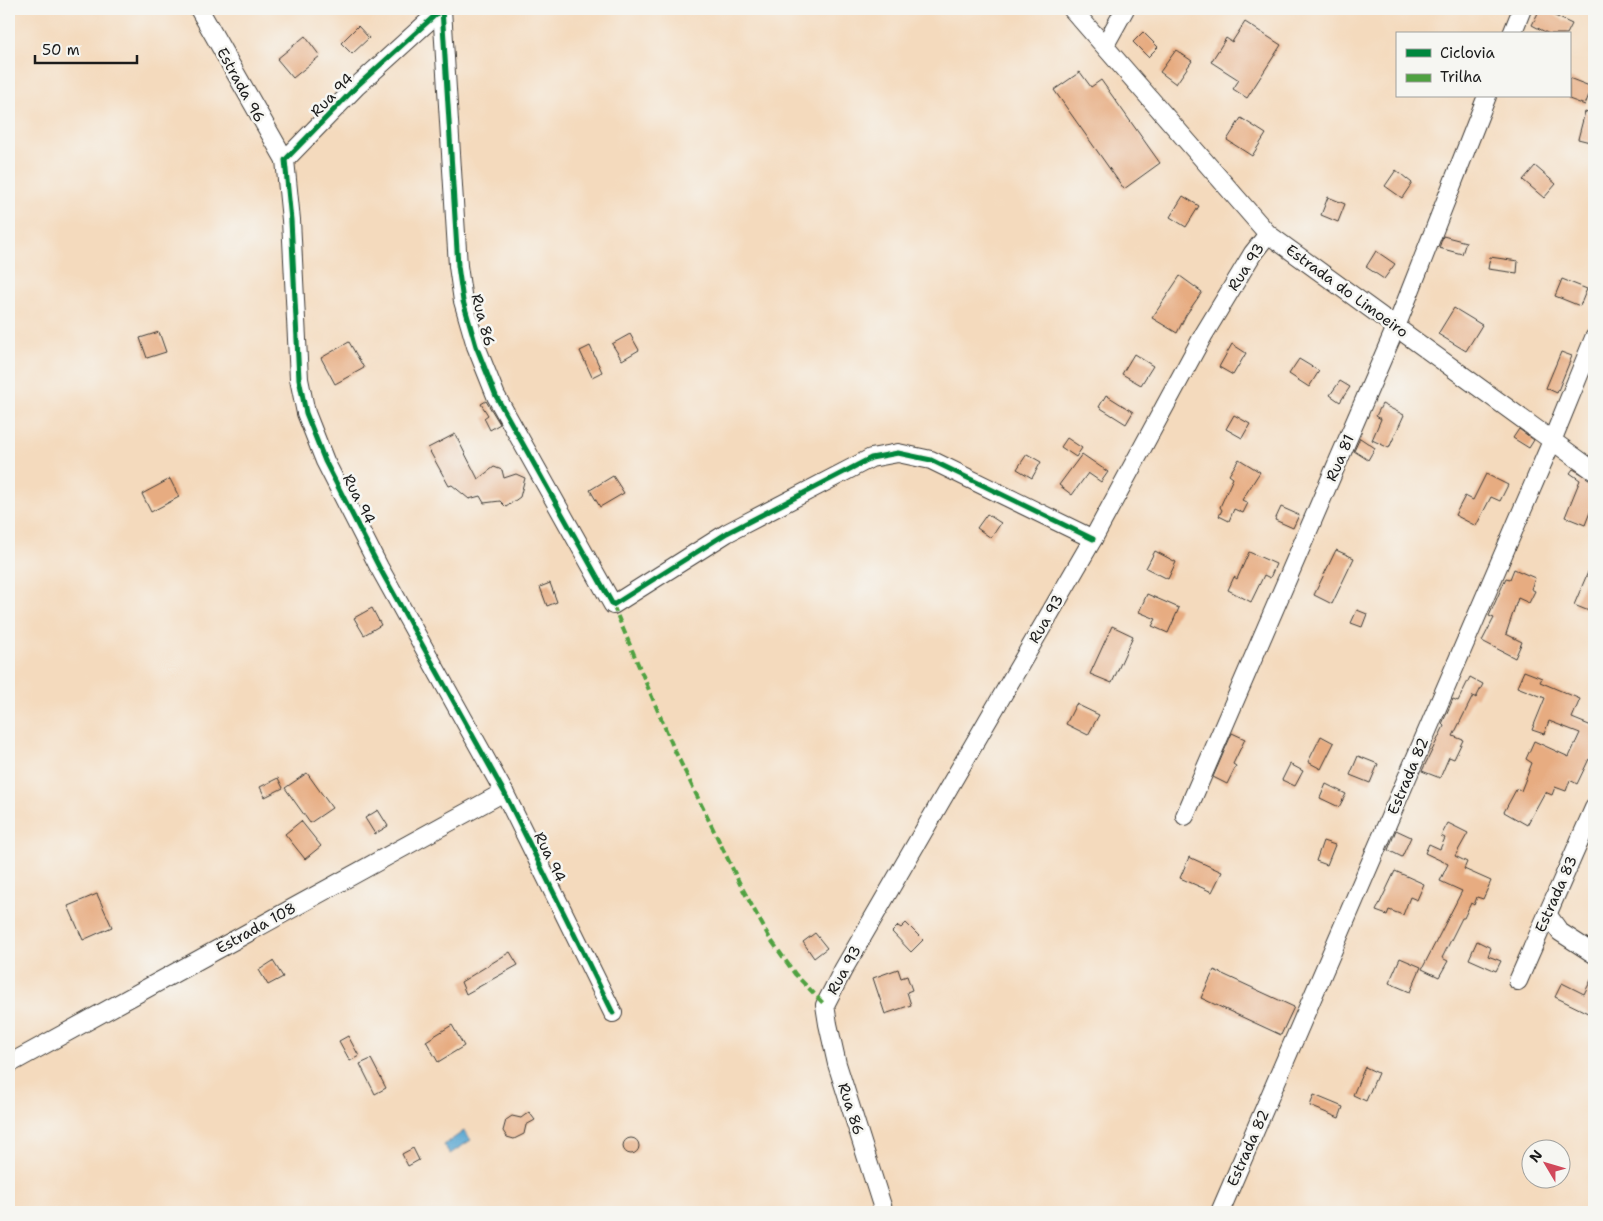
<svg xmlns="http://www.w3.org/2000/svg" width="1603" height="1221" font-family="'Shantell Sans',sans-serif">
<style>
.water{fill:#56a5d0;stroke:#396076}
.building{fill:#e7ac81}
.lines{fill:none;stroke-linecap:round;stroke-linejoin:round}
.minor-casing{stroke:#3c3834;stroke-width:20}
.minor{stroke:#fff;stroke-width:18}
.quiet{stroke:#4fa141;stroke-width:4;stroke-dasharray:8 4;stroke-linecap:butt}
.cycleway-casing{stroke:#f6f6f2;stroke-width:8}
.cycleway{stroke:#00873e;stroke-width:5}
.labels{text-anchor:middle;stroke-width:5;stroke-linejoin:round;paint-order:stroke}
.street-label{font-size:15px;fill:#1c1c1c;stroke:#f6f6f2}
</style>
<rect width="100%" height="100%" fill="#f6f6f2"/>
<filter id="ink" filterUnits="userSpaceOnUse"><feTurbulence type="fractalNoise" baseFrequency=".02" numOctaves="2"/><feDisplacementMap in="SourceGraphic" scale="10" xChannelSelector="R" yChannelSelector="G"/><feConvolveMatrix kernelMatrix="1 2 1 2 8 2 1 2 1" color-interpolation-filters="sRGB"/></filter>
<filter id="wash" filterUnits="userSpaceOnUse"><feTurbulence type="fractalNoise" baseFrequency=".0096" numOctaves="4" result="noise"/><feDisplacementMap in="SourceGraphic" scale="20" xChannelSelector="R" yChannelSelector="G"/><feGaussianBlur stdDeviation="1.12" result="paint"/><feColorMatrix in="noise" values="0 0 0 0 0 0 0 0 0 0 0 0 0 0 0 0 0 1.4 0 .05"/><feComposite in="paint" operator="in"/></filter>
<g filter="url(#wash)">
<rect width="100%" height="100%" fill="#f4dabd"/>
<!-- water -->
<polygon class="water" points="464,1131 471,1140 450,1154 444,1145"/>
<g id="blocks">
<!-- building -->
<g class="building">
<polygon points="1540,9 1572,24 1567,34 1549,34 1532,25"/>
<polygon points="1245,22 1281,45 1247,98 1233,89 1239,80 1211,62 1226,38 1232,42"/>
<polygon points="358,26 369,38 352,54 341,43"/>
<polygon points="1143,32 1158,47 1148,57 1133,42"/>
<polygon points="305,36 320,56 293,78 277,59"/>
<polygon points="1176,50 1192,61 1176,84 1160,72"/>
<polygon points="1080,72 1091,87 1101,80 1160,163 1124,189 1054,90"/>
<polygon points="1569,78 1592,87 1585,105 1569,99"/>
<polygon points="1585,112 1594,115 1594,143 1578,139"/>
<polygon points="1241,118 1266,134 1252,156 1227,140"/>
<polygon points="1535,166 1556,184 1544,198 1523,180"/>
<polygon points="1396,170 1412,183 1402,198 1385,186"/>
<polygon points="1183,196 1199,206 1186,227 1170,217"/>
<polygon points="1328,197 1345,204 1338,222 1321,215"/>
<polygon points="1443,236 1466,242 1462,254 1439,248"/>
<polygon points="1376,251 1395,264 1384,279 1366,267"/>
<polygon points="1490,257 1518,261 1517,273 1488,269"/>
<polygon points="1180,276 1202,292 1186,315 1177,333 1152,318"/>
<polygon points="1562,279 1587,289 1580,306 1555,296"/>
<polygon points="1454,308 1482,325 1466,351 1438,334"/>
<polygon points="159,332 166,352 147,358 140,338"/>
<polygon points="630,334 639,350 622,360 612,344"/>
<polygon points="349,342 364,368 335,384 321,358"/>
<polygon points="1232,344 1246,353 1233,375 1219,367"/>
<polygon points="590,346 602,372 592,377 580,351"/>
<polygon points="1561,352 1572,356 1557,393 1546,388"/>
<polygon points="1134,354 1153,366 1141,385 1122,374"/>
<polygon points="1299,359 1319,371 1309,387 1289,374"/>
<polygon points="1340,381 1350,387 1340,402 1330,395"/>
<polygon points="1106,395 1133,412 1126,424 1099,407"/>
<polygon points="486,401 500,424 490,430 484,418 488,415 481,404"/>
<polygon points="1382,404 1404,415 1389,448 1372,440 1381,419 1376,416"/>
<polygon points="1234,415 1250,424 1242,438 1226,429"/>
<polygon points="1519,429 1534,440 1529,448 1513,438"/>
<polygon points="455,434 478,479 494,467 502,470 504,478 516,474 525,478 520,497 506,507 500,501 484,503 480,496 469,499 452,485 449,486 428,448"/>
<polygon points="1067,438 1082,448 1076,457 1061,447"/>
<polygon points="1360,438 1375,448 1368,460 1354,451"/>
<polygon points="1027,454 1041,462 1032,478 1017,469"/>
<polygon points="1082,454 1108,472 1101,482 1088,473 1072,495 1059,485"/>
<polygon points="1239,459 1260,472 1242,500 1248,503 1243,513 1234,509 1229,521 1219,516 1222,510 1220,507 1233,478 1229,475"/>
<polygon points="1573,469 1594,481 1594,502 1585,525 1565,517 1580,480 1570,473"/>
<polygon points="1486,474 1508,485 1500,501 1491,497 1476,526 1455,515 1465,496 1473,500"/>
<polygon points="613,476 624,493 600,507 590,490"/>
<polygon points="170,479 179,497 151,512 142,494"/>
<polygon points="1281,507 1299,515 1293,528 1275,520"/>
<polygon points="987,514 1001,523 991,538 977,528"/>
<polygon points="1336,550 1354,558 1332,604 1314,595"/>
<polygon points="1155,551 1176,562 1168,579 1146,568"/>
<polygon points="1249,552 1276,564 1270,578 1264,575 1251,602 1228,590 1234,577 1237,579"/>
<polygon points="1594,558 1594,606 1591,605 1589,611 1574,605"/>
<polygon points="1514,569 1535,578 1531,589 1535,591 1529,603 1518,598 1506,634 1522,642 1515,658 1482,641 1494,618 1489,616 1506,578 1510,579"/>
<polygon points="550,583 557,602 547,606 540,587"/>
<polygon points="1147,594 1179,608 1168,633 1152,626 1156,619 1139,612"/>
<polygon points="372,608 381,625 364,635 354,618"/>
<polygon points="1357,610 1367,614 1362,627 1351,623"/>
<polygon points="1112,626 1133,636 1112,683 1090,674"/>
<polygon points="1524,671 1542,678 1540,682 1580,699 1572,718 1594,727 1594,761 1589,759 1577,784 1570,780 1566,791 1555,787 1552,795 1545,792 1527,825 1504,812 1517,788 1521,791 1532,763 1526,759 1534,741 1569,757 1580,733 1549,721 1544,734 1532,730 1545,698 1517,687"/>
<polygon points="1470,677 1483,684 1476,698 1473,696 1453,736 1463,740 1454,759 1449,757 1440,778 1422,771 1444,726 1442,724 1453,699 1458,701"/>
<polygon points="1076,704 1099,715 1088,735 1066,724"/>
<polygon points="1232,733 1245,739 1233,764 1236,766 1227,784 1213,777"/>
<polygon points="1321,736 1334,743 1321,769 1308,762"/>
<polygon points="1358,756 1378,764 1370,783 1350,775"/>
<polygon points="1290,764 1303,771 1295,786 1282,780"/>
<polygon points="307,773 332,808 310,823 285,788"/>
<polygon points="278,778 283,788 265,797 260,787"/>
<polygon points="1326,784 1346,794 1339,807 1320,798"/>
<polygon points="378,810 388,826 375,834 365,818"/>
<polygon points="301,821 321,846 305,859 285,834"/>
<polygon points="1448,823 1468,833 1455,856 1467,862 1464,869 1491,881 1483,899 1477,897 1474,905 1471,903 1464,918 1462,918 1442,958 1448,961 1439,977 1422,969 1462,891 1440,881 1448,864 1425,853 1429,844 1440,849 1445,838 1441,836"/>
<polygon points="1396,830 1411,837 1402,857 1388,850"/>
<polygon points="1323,841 1335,845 1327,865 1316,861"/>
<polygon points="1189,857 1222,872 1212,892 1180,878"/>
<polygon points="1395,871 1424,884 1417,900 1410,897 1403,915 1389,910 1387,915 1376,911"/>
<polygon points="97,894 112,927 83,940 68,906"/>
<polygon points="906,923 923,940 911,952 892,932 898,926 901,928"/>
<polygon points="815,933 827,948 814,958 803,942"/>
<polygon points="1477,941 1491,948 1488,956 1501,961 1496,971 1469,959"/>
<polygon points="510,952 518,965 466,994 461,982"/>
<polygon points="1400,958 1421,967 1410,992 1389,983"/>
<polygon points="273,961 283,977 268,985 259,970"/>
<polygon points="898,969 901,978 907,976 912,990 907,992 911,1005 885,1014 873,978"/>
<polygon points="1214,970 1294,1007 1281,1035 1201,998"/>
<polygon points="1594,974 1594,1016 1555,997 1562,983 1584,994"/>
<polygon points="452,1025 464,1046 438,1062 426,1041"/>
<polygon points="348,1036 359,1056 350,1061 339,1041"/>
<polygon points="371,1059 386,1088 375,1094 360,1064"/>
<polygon points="1365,1067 1378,1073 1366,1101 1353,1095"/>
<polygon points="1314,1095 1343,1107 1339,1118 1310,1106"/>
<polygon points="529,1112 535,1120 526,1125 524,1134 514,1139 507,1137 503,1131 506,1120 512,1116 521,1118"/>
<circle cx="631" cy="1146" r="8"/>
<polygon points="413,1148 419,1160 408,1166 402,1154"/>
</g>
</g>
</g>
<g filter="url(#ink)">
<use href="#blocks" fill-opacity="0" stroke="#3c3834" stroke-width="1"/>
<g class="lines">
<defs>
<g id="minor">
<polyline points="199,9 285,160"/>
<polyline points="442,9 458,266 463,301 476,346 496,396 613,605 727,533 871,458 898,453 931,460 1093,539"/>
<polyline points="442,9 357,86 285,160 291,220 299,379 306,413 325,461 379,567 504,792 613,1013"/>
<polyline points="1072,9 1268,234 1594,471"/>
<polyline points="1512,34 1522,9"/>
<polyline points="1105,45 1125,9"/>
<polyline points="1185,816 1396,327 1487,96"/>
<polyline points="1547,914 1560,932 1594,954"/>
<polyline points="1518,981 1594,808"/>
<polyline points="9,1064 504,792"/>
<polyline points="884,1212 837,1064 828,1024 825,1005 843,970 1093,539 1204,334 1253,253 1268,234"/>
<polyline points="1220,1212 1552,441 1594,338"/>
</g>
</defs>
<!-- minor casing -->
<use href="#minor" class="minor-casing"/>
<!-- minor -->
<use href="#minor" class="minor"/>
<!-- quiet -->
<polyline class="quiet" points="613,605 674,749 740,884 769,937 795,974 825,1005"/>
<defs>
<g id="cycleway">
<polyline points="442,9 458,266 463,301 476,346 496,396 613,605 727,533 871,458 898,453 931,460 1093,539"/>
<polyline points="442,9 357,86 285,160 291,220 299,379 306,413 325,461 379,567 504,792 613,1013"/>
</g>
</defs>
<!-- cycleway casing -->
<use href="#cycleway" class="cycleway-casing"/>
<!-- cycleway -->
<use href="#cycleway" class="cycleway"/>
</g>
</g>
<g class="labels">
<!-- street labels -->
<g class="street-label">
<text transform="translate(241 85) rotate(61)" y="5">Estrada 96</text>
<text transform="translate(332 95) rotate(-46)" y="5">Rua 94</text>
<text transform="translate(1246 267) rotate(-57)" y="5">Rua 93</text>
<text transform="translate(1347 291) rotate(36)" y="5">Estrada do Limoeiro</text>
<text transform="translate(483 320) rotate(75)" y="5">Rua 86</text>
<text transform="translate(1340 458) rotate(-67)" y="5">Rua 81</text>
<text transform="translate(359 499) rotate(63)" y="5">Rua 94</text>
<text transform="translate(1046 619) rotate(-60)" y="5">Rua 93</text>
<text transform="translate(1408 776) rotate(-67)" y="5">Estrada 82</text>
<text transform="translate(550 857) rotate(64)" y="5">Rua 94</text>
<text transform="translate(1556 894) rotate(-66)" y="5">Estrada 83</text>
<text transform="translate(256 928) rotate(-29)" y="5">Estrada 108</text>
<text transform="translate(844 970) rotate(-61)" y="5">Rua 93</text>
<text transform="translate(851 1109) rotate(72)" y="5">Rua 86</text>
<text transform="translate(1248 1148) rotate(-66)" y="5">Estrada 82</text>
</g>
</g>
<!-- margin -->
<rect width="1603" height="1221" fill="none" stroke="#f6f6f2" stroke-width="30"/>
<!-- legend -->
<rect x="1396" y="32" width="175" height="65" fill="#f6f6f2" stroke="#9f9f9c"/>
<rect x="1406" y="49" width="25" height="8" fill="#00873e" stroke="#9f9f9c"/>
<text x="1440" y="58" font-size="15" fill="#1c1c1c">Ciclovia</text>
<rect x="1406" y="74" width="25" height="8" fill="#4fa141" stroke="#9f9f9c"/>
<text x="1440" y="82" font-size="15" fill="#1c1c1c">Trilha</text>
<!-- north arrow -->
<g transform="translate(1546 1164) rotate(308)"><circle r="24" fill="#f6f6f2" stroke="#9f9f9c"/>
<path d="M0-4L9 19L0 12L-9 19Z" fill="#d1495b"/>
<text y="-8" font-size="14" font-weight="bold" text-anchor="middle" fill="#1c1c1c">N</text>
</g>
<!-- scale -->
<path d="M35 55v8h102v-8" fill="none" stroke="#1c1c1c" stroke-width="2.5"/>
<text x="42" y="55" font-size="15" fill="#1c1c1c" stroke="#f6f6f2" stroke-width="4" paint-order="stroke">50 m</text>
</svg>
